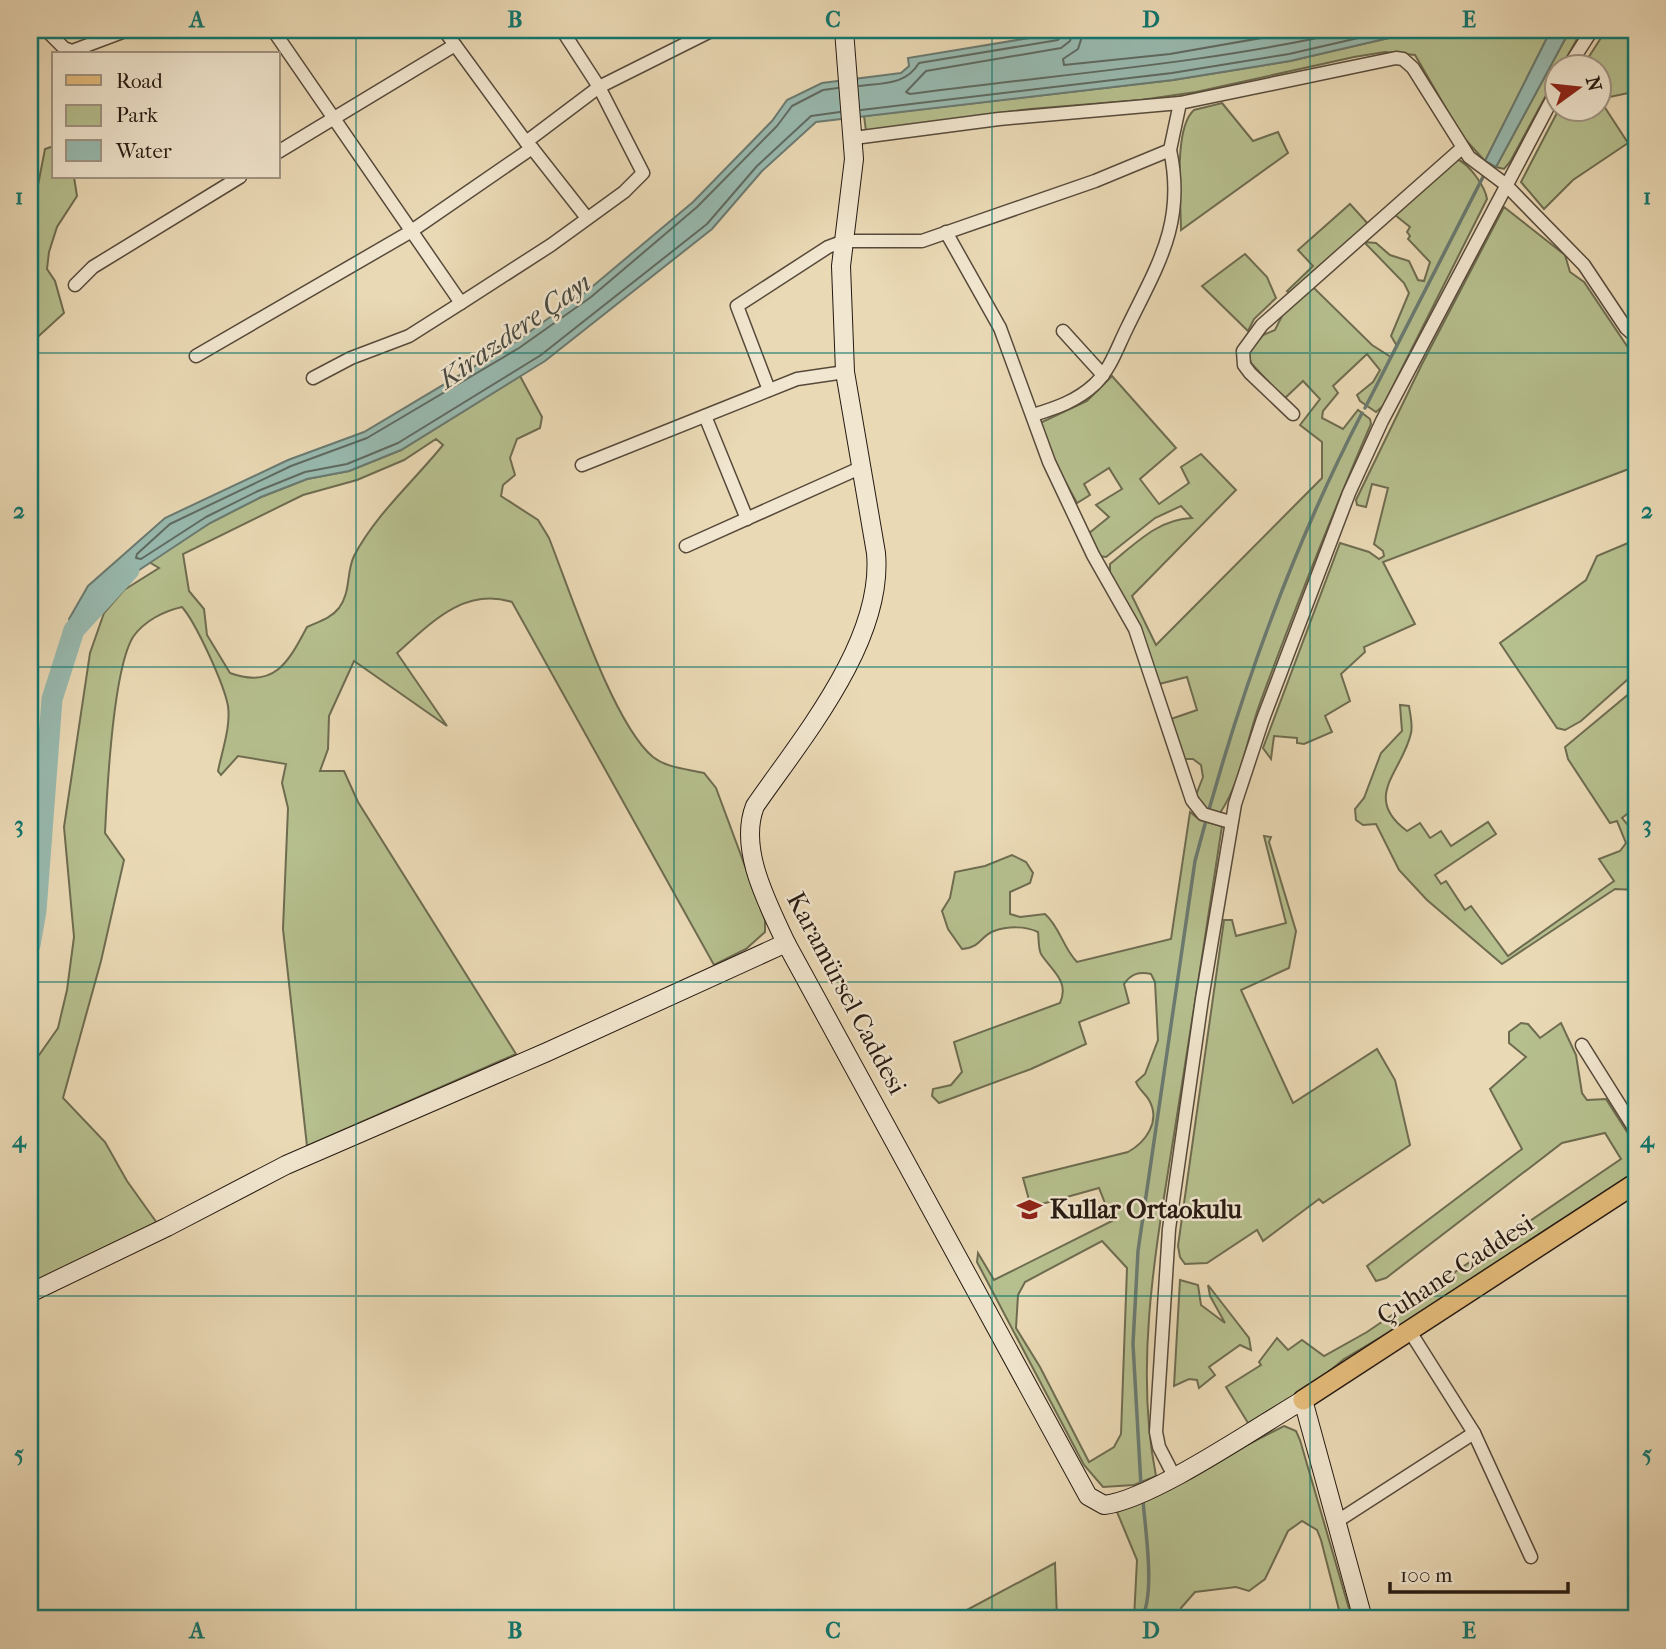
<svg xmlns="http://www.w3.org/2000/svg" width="1666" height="1649" font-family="'IM FELL French Canon',serif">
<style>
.green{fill:#b6bf8e;stroke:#6e6c50;stroke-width:2;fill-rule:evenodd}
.water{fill:#98bab0;stroke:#6a7a71;stroke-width:2}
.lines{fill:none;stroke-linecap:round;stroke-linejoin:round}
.shore{stroke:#5f6a61;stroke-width:2}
.stream{stroke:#6a7a71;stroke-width:3.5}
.river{stroke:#98bab0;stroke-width:21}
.street-casing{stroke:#574a3b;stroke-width:15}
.secondary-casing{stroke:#261a12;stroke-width:20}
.primary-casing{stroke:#261a12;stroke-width:22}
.street{stroke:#f1e6cf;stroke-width:12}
.secondary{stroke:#f1e6cf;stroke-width:18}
.primary{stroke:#e5bc7a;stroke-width:19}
.grid{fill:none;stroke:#0f766e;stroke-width:2;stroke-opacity:0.55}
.labels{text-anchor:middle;stroke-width:5;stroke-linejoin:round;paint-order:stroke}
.street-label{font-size:26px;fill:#261a12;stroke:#f1e6cf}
.poi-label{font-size:26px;font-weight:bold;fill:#261a12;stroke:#f1e6cf;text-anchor:start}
.water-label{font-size:28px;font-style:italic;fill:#484a41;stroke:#f1e6cf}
.neatline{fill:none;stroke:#0f766e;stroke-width:2.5}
.grid-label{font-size:23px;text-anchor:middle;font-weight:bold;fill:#0f766e}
</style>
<rect width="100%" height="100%" fill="#ead9b5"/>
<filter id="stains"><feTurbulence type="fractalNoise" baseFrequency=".00286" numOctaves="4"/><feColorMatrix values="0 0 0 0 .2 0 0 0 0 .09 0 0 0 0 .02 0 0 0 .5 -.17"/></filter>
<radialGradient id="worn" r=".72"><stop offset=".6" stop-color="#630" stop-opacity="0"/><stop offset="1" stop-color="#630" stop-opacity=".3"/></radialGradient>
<!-- green -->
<g class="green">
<polygon points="1423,30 1551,30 1485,161 1462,136 1415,55 1385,52 1354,57 1196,92 1141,100 1030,109 866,131 864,116 1173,80 1290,61"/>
<polygon points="1570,30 1582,30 1562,66 1558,66 1557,75 1510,162 1504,169 1496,167"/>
<polygon points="1606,30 1636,30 1636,95 1633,92 1600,99 1600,66 1583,66"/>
<polygon points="1600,100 1628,143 1573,180 1544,209 1521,182 1559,109 1600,108"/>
<path d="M 1222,103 L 1253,141 L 1278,132 L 1288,153 L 1181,230 C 1181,202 1173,128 1194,110 Z"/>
<polygon points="54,146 54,177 74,177 77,196 57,227 49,252 47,269 55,281 64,313 30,344 30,226 45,149"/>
<path d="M 1457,159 C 1469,164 1485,186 1487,199 L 1383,406 L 1376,412 L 1360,401 L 1357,395 L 1373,382 L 1380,370 L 1367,354 L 1333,386 L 1338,393 L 1323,411 L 1322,418 L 1343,429 L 1358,410 L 1370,419 L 1371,424 C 1331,516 1295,609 1260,703 C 1247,738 1241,782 1220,813 C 1206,811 1201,807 1196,795 L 1203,777 L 1201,765 L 1193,759 L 1183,759 L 1171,719 L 1197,710 L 1187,677 L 1159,684 L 1136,619 L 1110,576 L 1110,564 C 1136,543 1159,519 1192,518 L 1181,506 L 1155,518 L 1106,557 L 1099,556 L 1088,534 L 1109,517 L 1096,505 L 1122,489 L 1109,468 L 1084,484 L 1090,495 L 1077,503 L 1054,461 L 1040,423 L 1087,401 L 1112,376 L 1176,448 L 1140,479 L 1159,504 L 1189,483 L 1181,467 L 1201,454 L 1236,490 L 1132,596 L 1156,645 L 1322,478 L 1322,442 L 1300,425 L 1320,399 L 1303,381 L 1284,399 L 1251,363 L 1248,352 L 1263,335 L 1275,330 L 1284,312 L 1313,287 L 1372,345 L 1391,357 L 1397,346 L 1391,336 L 1409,293 L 1404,283 L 1364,242 L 1376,243 L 1390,255 L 1409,261 L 1418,280 L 1424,281 L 1430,262 L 1408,239 L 1410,236 L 1407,232 L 1410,227 L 1395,215 Z"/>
<polygon points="1350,204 1369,225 1290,293 1287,291 1313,266 1298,250"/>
<polygon points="1504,207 1565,255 1570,272 1584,282 1633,355 1634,467 1383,562 1415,624 1364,647 1365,652 1341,674 1350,701 1325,716 1332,732 1304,744 1297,743 1297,738 1274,736 1271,759 1263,748 1340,543 1369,552 1379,559 1384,556 1383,551 1374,544 1388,488 1372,484 1366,507 1357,505 1356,500 1422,364"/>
<polygon points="1245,254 1267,277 1276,298 1254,319 1248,331 1202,286"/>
<path d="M 520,376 L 542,417 L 540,428 L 517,439 L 510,458 L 515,475 L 503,485 L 501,496 L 538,520 L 549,538 C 570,591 613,724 653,757 C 667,768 687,769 704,773 L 716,788 L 765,920 L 765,932 L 746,949 L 714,965 L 512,602 C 464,587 431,623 397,653 L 447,726 L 354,661 L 329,716 L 328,749 L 320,771 L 344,771 L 358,802 L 516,1054 L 307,1146 L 283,929 L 288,808 L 282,783 L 286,764 L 238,756 L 221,775 L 218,771 C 222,751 231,726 228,706 C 224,684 196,623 182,607 C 164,611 144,621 133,637 C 113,670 107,790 105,833 L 124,860 L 101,961 L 63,1098 L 105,1142 L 127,1181 L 157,1223 L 30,1285 L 30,1068 L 58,1028 L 67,990 L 74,937 L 64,827 L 90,653 L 104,613 L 124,590 L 159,568 L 149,562 L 210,523 L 261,497 L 307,479 L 349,471 L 401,450 ZM 436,439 L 443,445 C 414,481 376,514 354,556 C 346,573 351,592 339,608 C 330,619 320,621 307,627 C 288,663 274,689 230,673 L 207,635 L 204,609 L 189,591 L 183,554 L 303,495 L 357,480 L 404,460 Z"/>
<polygon points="1628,543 1630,565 1636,579 1636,672 1581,721 1565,730 1557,728 1500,643 1586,580 1597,556"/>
<path d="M 1636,688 L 1636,807 L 1622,818 L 1636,835 L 1636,890 L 1615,889 L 1502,964 L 1427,900 L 1399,870 L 1376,824 L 1363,825 L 1356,820 L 1355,809 L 1364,798 L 1381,753 L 1402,731 L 1400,705 L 1409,706 C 1410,714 1413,725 1411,733 C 1403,771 1361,797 1407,831 L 1420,823 L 1430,838 L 1441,831 L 1451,846 L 1488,822 L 1496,834 L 1435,875 L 1441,884 L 1446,881 L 1465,910 L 1471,906 L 1508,956 L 1614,881 L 1599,859 L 1620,851 L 1626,843 L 1617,821 L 1610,823 L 1568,759 L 1565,747 Z"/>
<path d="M 1190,812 L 1200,820 L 1222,826 C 1207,925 1192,1023 1176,1122 C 1158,1237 1133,1361 1156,1476 L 1134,1485 L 1103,1487 L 1084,1465 L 977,1262 L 978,1253 L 994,1280 L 1112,1221 L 1099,1188 L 1031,1207 L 1023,1178 L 1128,1152 C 1146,1142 1161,1121 1149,1100 C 1145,1093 1139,1090 1136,1082 L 1145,1074 L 1158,1040 L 1155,982 L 1151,974 C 1139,971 1131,974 1124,984 L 1129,1003 L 1079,1022 L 1086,1044 L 1031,1069 L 939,1103 L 932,1096 L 933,1089 L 951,1085 L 962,1072 L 954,1042 L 1060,1003 C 1070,981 1051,970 1041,954 C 1038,948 1039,939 1038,932 C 1025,926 1008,926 994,931 C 980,936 982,947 962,949 L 948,929 L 942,911 L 950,898 L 955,872 L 985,866 L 1012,855 L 1026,862 L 1033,873 L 1030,883 L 1010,892 L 1010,914 L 1020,917 L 1045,914 C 1060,927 1063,948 1077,962 L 1171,939 ZM 1102,1241 L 1127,1268 L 1121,1434 L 1114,1447 L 1089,1462 L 1040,1367 L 1016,1328 L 1018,1295 L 1025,1282 Z"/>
<polygon points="1264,836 1271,837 1269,842 1296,931 1289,968 1241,990 1293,1103 1377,1049 1395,1080 1410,1145 1323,1203 1319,1199 1263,1241 1257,1230 1207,1263 1185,1264 1180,1257 1178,1246 1224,920 1232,920 1236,936 1286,923"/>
<polygon points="1521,1023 1528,1024 1540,1038 1561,1023 1576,1055 1582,1093 1587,1100 1606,1099 1636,1146 1636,1172 1423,1312 1344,1359 1315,1383 1248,1423 1226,1387 1261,1365 1259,1362 1277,1338 1288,1350 1302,1340 1324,1356 1367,1332 1621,1159 1605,1133 1562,1143 1386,1278 1376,1281 1367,1266 1522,1149 1490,1089 1526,1057 1509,1043 1509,1032"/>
<polygon points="1180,1280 1198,1285 1201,1305 1225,1323 1210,1296 1208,1285 1249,1338 1251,1350 1240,1345 1209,1367 1215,1375 1199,1388 1197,1380 1189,1379 1174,1386"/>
<polygon points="1284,1426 1296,1431 1300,1440 1352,1619 1337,1619 1339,1610 1321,1540 1317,1530 1302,1521 1288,1531 1265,1579 1249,1591 1236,1587 1195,1592 1181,1608 1181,1619 1134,1619 1137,1560 1117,1512"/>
<polygon points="1055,1563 1057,1619 950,1619"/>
</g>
<!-- water -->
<g class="water">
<polygon points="1078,30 1423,30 1290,61 1173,80 816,122 762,171 712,229 545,361 401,450 349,471 307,479 261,497 210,523 94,600 74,630 69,619 88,586 165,518 288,460 364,432 515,342 587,291 693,202 772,121 787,100 822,83 901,73 909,66 908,58"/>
<polygon points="1551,30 1570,30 1496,167 1485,161"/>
</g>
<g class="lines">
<!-- shore -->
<g class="shore">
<path d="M 1073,30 L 1070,41 L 1061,48 L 926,71 L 906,92 L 910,94 C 1059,74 1208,64 1354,30"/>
<polyline points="1084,30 1078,49 1063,59 1064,65 1170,54 1307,30"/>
<path d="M 859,86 C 883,83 906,85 919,63 L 1058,40 L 1064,30"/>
<polyline points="838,88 823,90 792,106 777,126 697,207 591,297 519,348 367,438 291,466 170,524 137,554 136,558 141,559 206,517 258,491 305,472 347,464 398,443 541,355 707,224 757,166 811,116 840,112"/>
<polyline points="861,110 1172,73 1289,54 1393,30"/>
</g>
<!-- stream -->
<g class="stream">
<polyline points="1365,408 1485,173"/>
<path d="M 1141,1486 L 1133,1344 L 1138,1251 L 1195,861 C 1235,708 1289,554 1362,413"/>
<path d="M 1141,1619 C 1156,1595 1145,1529 1143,1500"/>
</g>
<!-- river -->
<polyline class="river" points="30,945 36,911 52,699 74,630 129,570"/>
<defs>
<g id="street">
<polyline points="46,30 64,48 72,51 128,30"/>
<polyline points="273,30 461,303 551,245 624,192 643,173 599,87 562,30"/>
<polyline points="444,30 526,142"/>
<polyline points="1569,66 1592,30"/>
<polyline points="854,138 999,119 1180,103"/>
<polyline points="532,148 587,218"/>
<polyline points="278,152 455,45"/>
<polyline points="946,232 1000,328 1049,462 1093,555 1135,629 1192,800 1203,814 1230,822"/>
<polyline points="75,285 93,267 240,177"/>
<polyline points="1063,331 1103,375"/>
<polyline points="196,356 410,232 532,148 526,142 599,87 713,30"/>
<polyline points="313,378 351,358 409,336 461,303"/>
<polyline points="769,390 737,306 828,247 844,241 922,241 1095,181 1170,150 1180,103 1396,58 1403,59 1413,68 1469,157 1505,184 1584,265 1626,328 1636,337"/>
<polyline points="1293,414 1250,373 1244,365 1243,351 1262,325 1462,148"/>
<path d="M 1033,415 C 1056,408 1077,401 1095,384 C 1111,368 1117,348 1127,328 C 1157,266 1186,223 1170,150"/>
<polyline points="705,416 747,519"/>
<polyline points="582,465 797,379 845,372"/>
<polyline points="686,546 860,468"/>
<polyline points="1582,1045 1636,1131"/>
<polyline points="1409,1330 1474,1433 1531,1557"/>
<polyline points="1174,1476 1159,1447 1156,1432 1169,1229 1202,999 1235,804 1263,719 1349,493 1382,421 1558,88"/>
<polyline points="1336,1522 1474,1433"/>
</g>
<g id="secondary">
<path d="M 844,30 L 854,159 L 841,266 L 845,372 L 876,553 C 884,641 802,738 755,806 C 738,849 768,904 786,943 L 1088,1496 L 1104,1505 C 1151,1500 1257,1427 1303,1400 L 1363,1619"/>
<polyline points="30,1293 167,1227 286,1165 547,1052 786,943"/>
</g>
<polyline id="primary" points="1303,1400 1636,1183"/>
</defs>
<!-- street casing -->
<use href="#street" class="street-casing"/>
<!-- secondary casing -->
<use href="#secondary" class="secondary-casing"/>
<!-- primary casing -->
<use href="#primary" class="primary-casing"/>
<!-- street -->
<use href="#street" class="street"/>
<!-- secondary -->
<use href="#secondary" class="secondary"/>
<!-- primary -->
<use href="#primary" class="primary"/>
</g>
<!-- grid -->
<path class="grid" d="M 356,30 L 356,1619M 674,30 L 674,1619M 992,30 L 992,1619M 1310,30 L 1310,1619M 30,353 L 1636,353M 30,667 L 1636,667M 30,982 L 1636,982M 30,1296 L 1636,1296"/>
<!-- icons -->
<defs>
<symbol id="school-bare" viewBox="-9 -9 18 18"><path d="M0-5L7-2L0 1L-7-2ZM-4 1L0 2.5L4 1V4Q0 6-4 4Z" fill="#8f2418" stroke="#f1e6cf" stroke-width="2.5" paint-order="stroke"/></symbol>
</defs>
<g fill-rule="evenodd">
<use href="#school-bare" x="1012" y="1192" width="35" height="35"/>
</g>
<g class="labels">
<!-- street labels -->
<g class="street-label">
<text transform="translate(847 993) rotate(62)" y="9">Karamürsel Caddesi</text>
<text transform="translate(1455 1269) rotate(-33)" y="9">Çuhane Caddesi</text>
</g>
<!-- poi labels -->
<g class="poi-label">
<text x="1050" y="1218">Kullar Ortaokulu</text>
</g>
<!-- water labels -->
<g class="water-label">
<text transform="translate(514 330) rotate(-35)" y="10">Kirazdere Çayı</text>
</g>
</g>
<!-- margin -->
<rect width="1666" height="1649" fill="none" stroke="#ead9b5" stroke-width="77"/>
<!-- legend -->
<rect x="52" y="52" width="228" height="126" fill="#f1e6cf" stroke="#a09483" stroke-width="2"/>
<rect x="66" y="75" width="35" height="10" fill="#e5bc7a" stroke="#a09483" stroke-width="2"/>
<text x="116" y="88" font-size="21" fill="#261a12">Road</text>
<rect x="66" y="105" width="35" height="21" fill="#b6bf8e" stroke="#a09483" stroke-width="2"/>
<text x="116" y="122" font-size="21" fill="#261a12">Park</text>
<rect x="66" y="140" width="35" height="21" fill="#98bab0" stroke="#a09483" stroke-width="2"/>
<text x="116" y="158" font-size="21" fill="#261a12">Water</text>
<!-- north arrow -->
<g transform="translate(1578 88) rotate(75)"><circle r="33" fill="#f1e6cf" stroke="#a09483" stroke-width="2"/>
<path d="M0-5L12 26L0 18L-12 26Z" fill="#8f2418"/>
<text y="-10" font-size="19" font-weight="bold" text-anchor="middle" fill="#261a12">N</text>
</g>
<!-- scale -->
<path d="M1390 1582v10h178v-10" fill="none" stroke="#261a12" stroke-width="3.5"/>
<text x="1400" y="1582" font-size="21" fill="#261a12" stroke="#f1e6cf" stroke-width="5" paint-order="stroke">100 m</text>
<rect x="38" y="38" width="1590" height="1572" class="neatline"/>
<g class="grid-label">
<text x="197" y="27">A</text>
<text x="515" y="27">B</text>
<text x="833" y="27">C</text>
<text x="1151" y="27">D</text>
<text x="1469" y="27">E</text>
<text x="19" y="204">1</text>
<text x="1647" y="204">1</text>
<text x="19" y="518">2</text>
<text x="1647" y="518">2</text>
<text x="19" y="832">3</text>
<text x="1647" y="832">3</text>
<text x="19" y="1147">4</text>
<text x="1647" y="1147">4</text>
<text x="19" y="1461">5</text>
<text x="1647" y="1461">5</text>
<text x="197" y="1638">A</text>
<text x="515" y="1638">B</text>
<text x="833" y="1638">C</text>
<text x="1151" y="1638">D</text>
<text x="1469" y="1638">E</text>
</g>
<rect width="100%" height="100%" filter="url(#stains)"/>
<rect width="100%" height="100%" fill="url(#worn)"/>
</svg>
